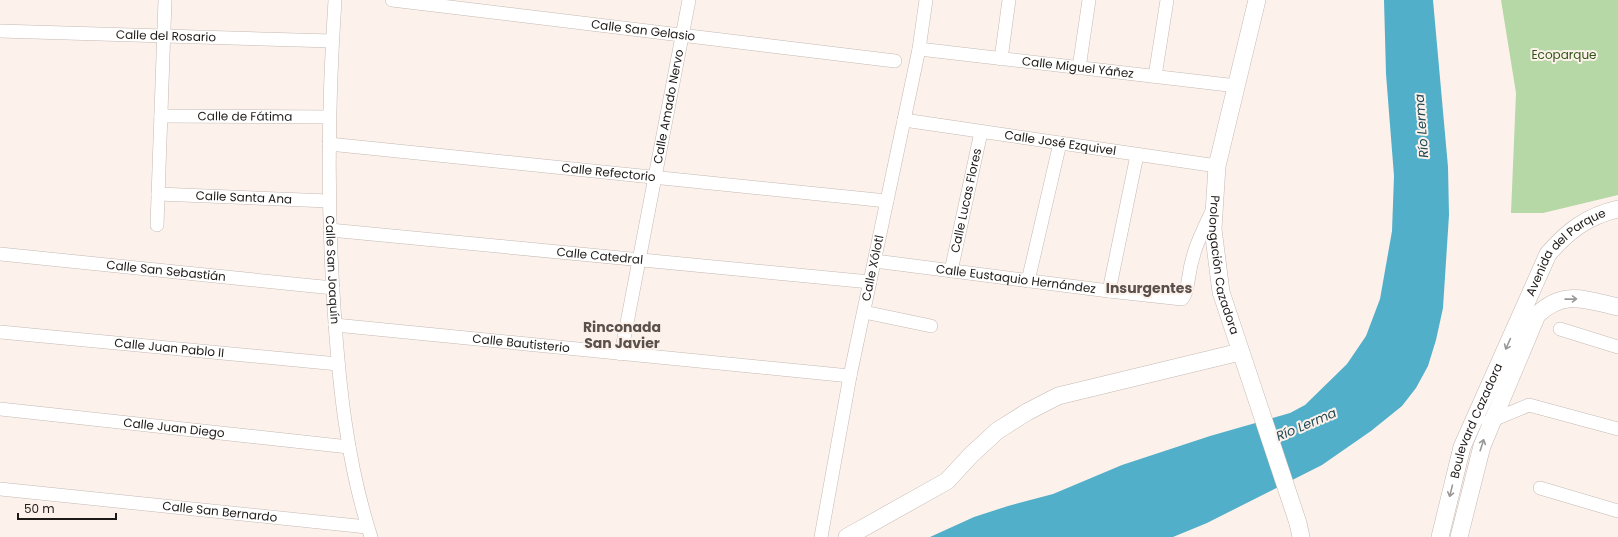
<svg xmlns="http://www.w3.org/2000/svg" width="1618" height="537" font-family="Poppins,sans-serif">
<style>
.green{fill:#b6d7a6}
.water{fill:#52afc9}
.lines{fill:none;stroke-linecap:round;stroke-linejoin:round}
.minor-casing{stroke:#c4b9b3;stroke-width:14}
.tertiary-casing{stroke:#c4b9b3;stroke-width:18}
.minor{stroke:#fff;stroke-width:13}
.tertiary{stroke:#fff;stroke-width:17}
.oneway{stroke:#9a9897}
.labels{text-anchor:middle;stroke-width:4;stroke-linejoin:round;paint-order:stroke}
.street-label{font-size:12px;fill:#1e1a18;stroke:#fdf2eb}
.park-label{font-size:12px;fill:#2f5416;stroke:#fdf2eb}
.water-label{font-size:13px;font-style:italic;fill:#214a56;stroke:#fdf2eb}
.quarter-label{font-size:14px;font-weight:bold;fill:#5b514c;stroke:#fdf2eb}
</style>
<rect width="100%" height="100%" fill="#fdf2eb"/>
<!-- green -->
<polygon class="green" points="1501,0 1618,0 1618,195 1543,213 1511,213 1516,93"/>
<!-- water -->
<polygon class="water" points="1384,0 1433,0 1448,167 1449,215 1443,308 1436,340 1428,366 1416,388 1402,406 1371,431 1322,465 1207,523 1173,537 930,537 974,517 1008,506 1053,494 1122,465 1210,436 1290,413 1305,405 1347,364 1366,336 1380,299 1392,231 1394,176 1386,74"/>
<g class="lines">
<defs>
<g id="minor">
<path id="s1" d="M 335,0 C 328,103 327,205 334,308 C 339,385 347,463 371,537"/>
<path id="s2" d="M 392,0 L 895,61"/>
<path id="s3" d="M 0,31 L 332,41"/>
<path id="s4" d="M 919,49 L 1237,86"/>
<polyline points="1001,59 1009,0"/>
<polyline points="1079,68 1089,0"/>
<polyline points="1155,76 1167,0"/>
<path id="s5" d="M 161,116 L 329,117"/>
<path id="s6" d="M 904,120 L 1217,166"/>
<path id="s7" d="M 329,144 L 887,201"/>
<path id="s8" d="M 158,194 L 329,201"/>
<polyline points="157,225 165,0"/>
<path id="s9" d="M 330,230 L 870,282"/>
<path id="s10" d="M 0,254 L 333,288"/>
<path id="s11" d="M 875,261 L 1109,291 L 1182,299 C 1188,292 1187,284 1189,276 C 1192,252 1202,232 1212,211"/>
<path id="s12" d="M 951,271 L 981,132"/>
<polyline points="1028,281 1060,143"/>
<polyline points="1109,291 1137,155"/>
<polyline points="864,312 931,326"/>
<path id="s13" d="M 335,325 L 850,376"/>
<polyline points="1560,329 1618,347"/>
<path id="s14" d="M 0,332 L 338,364"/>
<path id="s15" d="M 621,354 L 689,0"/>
<path id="s16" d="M 0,409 L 349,447"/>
<polyline points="1488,422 1529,405 1618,429"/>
<polyline points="1540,488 1618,511"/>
<path id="s17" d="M 0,489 L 367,527"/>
<path id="s18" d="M 821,537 L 850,376 L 919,49 L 926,0"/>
</g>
<g id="tertiary">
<path id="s19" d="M 1257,0 L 1217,166 L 1213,229 L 1221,292 L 1298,523 L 1301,537"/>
<polyline points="847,537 947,481 971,455 997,431 1027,412 1058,396 1240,352"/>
<path id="s20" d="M 1440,537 L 1462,447 L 1548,254 C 1568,231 1587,216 1618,209"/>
<path d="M 1459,537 L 1482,446 L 1537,315 C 1564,289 1586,300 1618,307"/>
</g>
</defs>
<!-- minor casing -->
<use href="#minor" class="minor-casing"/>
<!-- tertiary casing -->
<use href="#tertiary" class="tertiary-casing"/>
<!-- minor -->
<use href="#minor" class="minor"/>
<!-- tertiary -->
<use href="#tertiary" class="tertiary"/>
</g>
<!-- one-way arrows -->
<defs><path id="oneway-shaft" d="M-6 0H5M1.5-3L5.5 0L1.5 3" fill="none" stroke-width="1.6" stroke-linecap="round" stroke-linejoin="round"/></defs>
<g class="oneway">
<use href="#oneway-shaft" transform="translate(1571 299) rotate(-1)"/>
<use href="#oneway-shaft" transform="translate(1508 344) rotate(114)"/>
<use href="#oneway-shaft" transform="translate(1482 445) rotate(-72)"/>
<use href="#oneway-shaft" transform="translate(1451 491) rotate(104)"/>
</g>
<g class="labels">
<!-- street labels -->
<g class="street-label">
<text dy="4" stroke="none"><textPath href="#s2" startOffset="253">Calle San Gelasio</textPath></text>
<text dy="4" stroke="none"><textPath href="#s3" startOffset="166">Calle del Rosario</textPath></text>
<text dy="4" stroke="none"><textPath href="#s4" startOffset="160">Calle Miguel Yáñez</textPath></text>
<text dy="4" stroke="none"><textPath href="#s15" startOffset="252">Calle Amado Nervo</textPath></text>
<text dy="4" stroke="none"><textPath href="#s5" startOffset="84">Calle de Fátima</textPath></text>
<text dy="4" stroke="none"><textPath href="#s6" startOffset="158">Calle José Ezquivel</textPath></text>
<text dy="4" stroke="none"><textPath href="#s7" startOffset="281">Calle Refectorio</textPath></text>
<text dy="4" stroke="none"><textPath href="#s8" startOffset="86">Calle Santa Ana</textPath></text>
<text dy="4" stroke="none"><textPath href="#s12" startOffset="72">Calle Lucas Flores</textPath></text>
<text dy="4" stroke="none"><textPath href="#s9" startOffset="271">Calle Catedral</textPath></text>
<text dy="4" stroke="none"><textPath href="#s20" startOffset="317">Avenida del Parque</textPath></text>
<text dy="4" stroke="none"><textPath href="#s19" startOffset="271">Prolongación Cazadora</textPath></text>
<text dy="4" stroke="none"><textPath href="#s18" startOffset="274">Calle Xólotl</textPath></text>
<text dy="4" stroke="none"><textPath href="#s1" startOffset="270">Calle San Joaquín</textPath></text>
<text dy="4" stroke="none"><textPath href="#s10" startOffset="167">Calle San Sebastián</textPath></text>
<text dy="4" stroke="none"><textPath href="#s11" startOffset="142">Calle Eustaquio Hernández</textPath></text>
<text dy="4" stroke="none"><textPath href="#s13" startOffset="187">Calle Bautisterio</textPath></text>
<text dy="4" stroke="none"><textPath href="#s14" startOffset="170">Calle Juan Pablo II</textPath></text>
<text dy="4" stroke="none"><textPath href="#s20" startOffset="122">Boulevard Cazadora</textPath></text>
<text dy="4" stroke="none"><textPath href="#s16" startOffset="175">Calle Juan Diego</textPath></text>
<text dy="4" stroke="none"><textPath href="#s17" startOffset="221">Calle San Bernardo</textPath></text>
</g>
<!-- park labels -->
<g class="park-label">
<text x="1564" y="59">Ecoparque</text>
</g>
<!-- water labels -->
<g class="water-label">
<text transform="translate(1421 126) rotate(-94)" y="5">Río Lerma</text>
<text transform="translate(1306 424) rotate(-23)" y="5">Río Lerma</text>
</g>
<!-- quarter labels -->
<g class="quarter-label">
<text x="1149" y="293">Insurgentes</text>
<text x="622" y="332">Rinconada<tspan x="622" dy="16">San Javier</tspan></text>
</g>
</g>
<!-- scale -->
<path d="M18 513v6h98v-6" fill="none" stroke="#1e1a18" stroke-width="2"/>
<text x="24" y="513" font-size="12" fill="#1e1a18" stroke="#fdf2eb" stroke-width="3" paint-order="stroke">50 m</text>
</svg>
